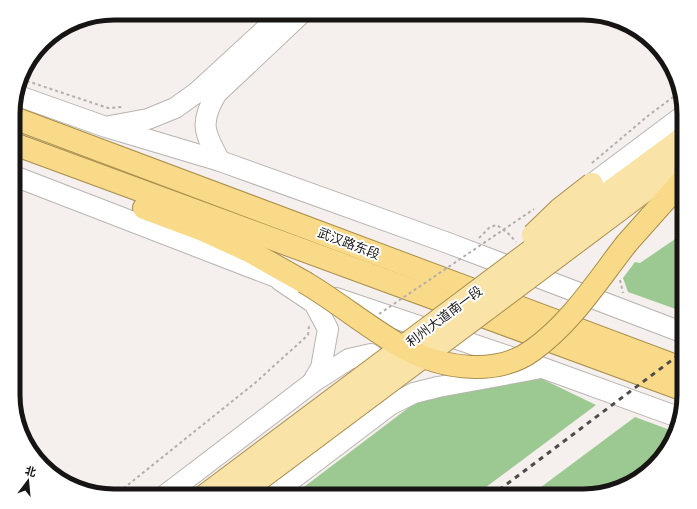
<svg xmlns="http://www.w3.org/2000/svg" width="697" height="509" font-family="'DejaVu Sans','Noto Sans SC',sans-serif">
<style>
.forest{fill:#9cc992}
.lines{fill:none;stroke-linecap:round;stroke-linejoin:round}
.secondary-casing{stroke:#b8b4b0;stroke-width:22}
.primary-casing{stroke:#a98f4d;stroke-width:24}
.trunk-casing{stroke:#a98f4d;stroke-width:24}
.path{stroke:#b2aeac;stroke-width:2;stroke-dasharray:3 3;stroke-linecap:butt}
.secondary{stroke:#fff;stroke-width:20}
.primary{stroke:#fae3a6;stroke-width:22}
.trunk{stroke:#f8da88;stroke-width:22}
.rail{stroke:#4d4a49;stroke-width:3;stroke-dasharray:5 5;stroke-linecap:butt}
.primary-bridge-casing{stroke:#a98f4d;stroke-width:24;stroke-linecap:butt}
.trunk-bridge-casing{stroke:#a98f4d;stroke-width:24;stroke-linecap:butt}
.path-bridge{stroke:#b2aeac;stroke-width:2;stroke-dasharray:3 3;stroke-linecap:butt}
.primary-bridge{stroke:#fae3a6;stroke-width:22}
.trunk-bridge{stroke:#f8da88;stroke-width:22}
.labels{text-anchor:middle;stroke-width:4;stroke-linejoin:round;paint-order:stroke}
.street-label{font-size:13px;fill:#171514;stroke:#fff}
.rim{fill:none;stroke:#171514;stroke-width:5}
</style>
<rect width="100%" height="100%" fill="#f5f0ed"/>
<!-- forest -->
<g class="forest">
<polygon points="684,233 684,312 628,292 623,278 635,262 640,263"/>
<polygon points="538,377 596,405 474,496 292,496 420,399"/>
<polygon points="635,417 673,431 663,457 628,486 583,496 529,496"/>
</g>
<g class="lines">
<defs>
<g id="secondary">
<polyline points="16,95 106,127 220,161 448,243 684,333"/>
<polyline points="110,126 148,119 175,108 196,93 283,13"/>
<path d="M 220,161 C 204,133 199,122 217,93 L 302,13"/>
<polyline points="14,176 294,284"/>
<polyline points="592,184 684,115"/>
<polyline points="336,298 543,368 678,417"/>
<polyline points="313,382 349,359 371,354 393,372"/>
<polyline points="164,496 312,383 321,368 328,329 314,303 281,281"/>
<polyline points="270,496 390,405 414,393 438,387 541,368"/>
</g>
<g id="primary">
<polyline points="604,196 684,137"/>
<polyline points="618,211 684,161"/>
</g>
<g id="trunk">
<polyline points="14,118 684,369"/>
<polyline points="14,144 684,390"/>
<polyline points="144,208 203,230 249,251 304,282"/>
<polyline points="627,243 684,179"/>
</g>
</defs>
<!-- secondary casing -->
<use href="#secondary" class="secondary-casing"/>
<!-- primary casing -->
<use href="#primary" class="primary-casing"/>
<!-- trunk casing -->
<use href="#trunk" class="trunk-casing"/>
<!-- path -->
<g class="path">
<polyline points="21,79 108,108 122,107"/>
<polyline points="592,163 649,115 680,92"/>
<polyline points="479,238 490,227 497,225 510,235 516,242"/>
<polyline points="620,280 623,293"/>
<polyline points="114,496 255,383 308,335 309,326"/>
</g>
<!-- secondary -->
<use href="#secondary" class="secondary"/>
<!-- primary -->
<use href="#primary" class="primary"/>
<!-- trunk -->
<use href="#trunk" class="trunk"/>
<!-- rail -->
<polyline class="rail" points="491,496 684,351"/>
<defs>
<g id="primary-bridge">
<polyline points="533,235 560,209 592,184"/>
<polyline points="204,496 604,196"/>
<polyline points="237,496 618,211"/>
</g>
<path id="trunk-bridge" d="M 304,282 C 340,303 372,331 408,350 C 445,369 498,376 533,350 C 572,322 598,280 627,243"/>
</defs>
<!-- primary-bridge casing -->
<use href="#primary-bridge" class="primary-bridge-casing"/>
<!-- trunk-bridge casing -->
<use href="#trunk-bridge" class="trunk-bridge-casing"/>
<!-- path-bridge -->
<polyline class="path-bridge" points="379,314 534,209"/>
<!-- primary-bridge -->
<use href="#primary-bridge" class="primary-bridge"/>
<!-- trunk-bridge -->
<use href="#trunk-bridge" class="trunk-bridge"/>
</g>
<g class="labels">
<!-- street labels -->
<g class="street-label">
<text transform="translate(349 243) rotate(21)" y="5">武汉路东段</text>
<text transform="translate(444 316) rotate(-37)" y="5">利州大道南一段</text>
</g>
</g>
<!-- crop -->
<path d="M0 0H697V509H0ZM114 20H583A94 94 0 0 1 677 114V395A94 94 0 0 1 583 489H114A94 94 0 0 1 20 395V114A94 94 0 0 1 114 20Z" fill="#fff" fill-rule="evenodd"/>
<path class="rim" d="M114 20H583A94 94 0 0 1 677 114V395A94 94 0 0 1 583 489H114A94 94 0 0 1 20 395V114A94 94 0 0 1 114 20Z"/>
<!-- north arrow -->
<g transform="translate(28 481) rotate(16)" stroke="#ffffff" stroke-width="3" paint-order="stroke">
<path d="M0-3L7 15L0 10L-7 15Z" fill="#171514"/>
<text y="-6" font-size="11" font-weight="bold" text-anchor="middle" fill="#171514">北</text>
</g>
</svg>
